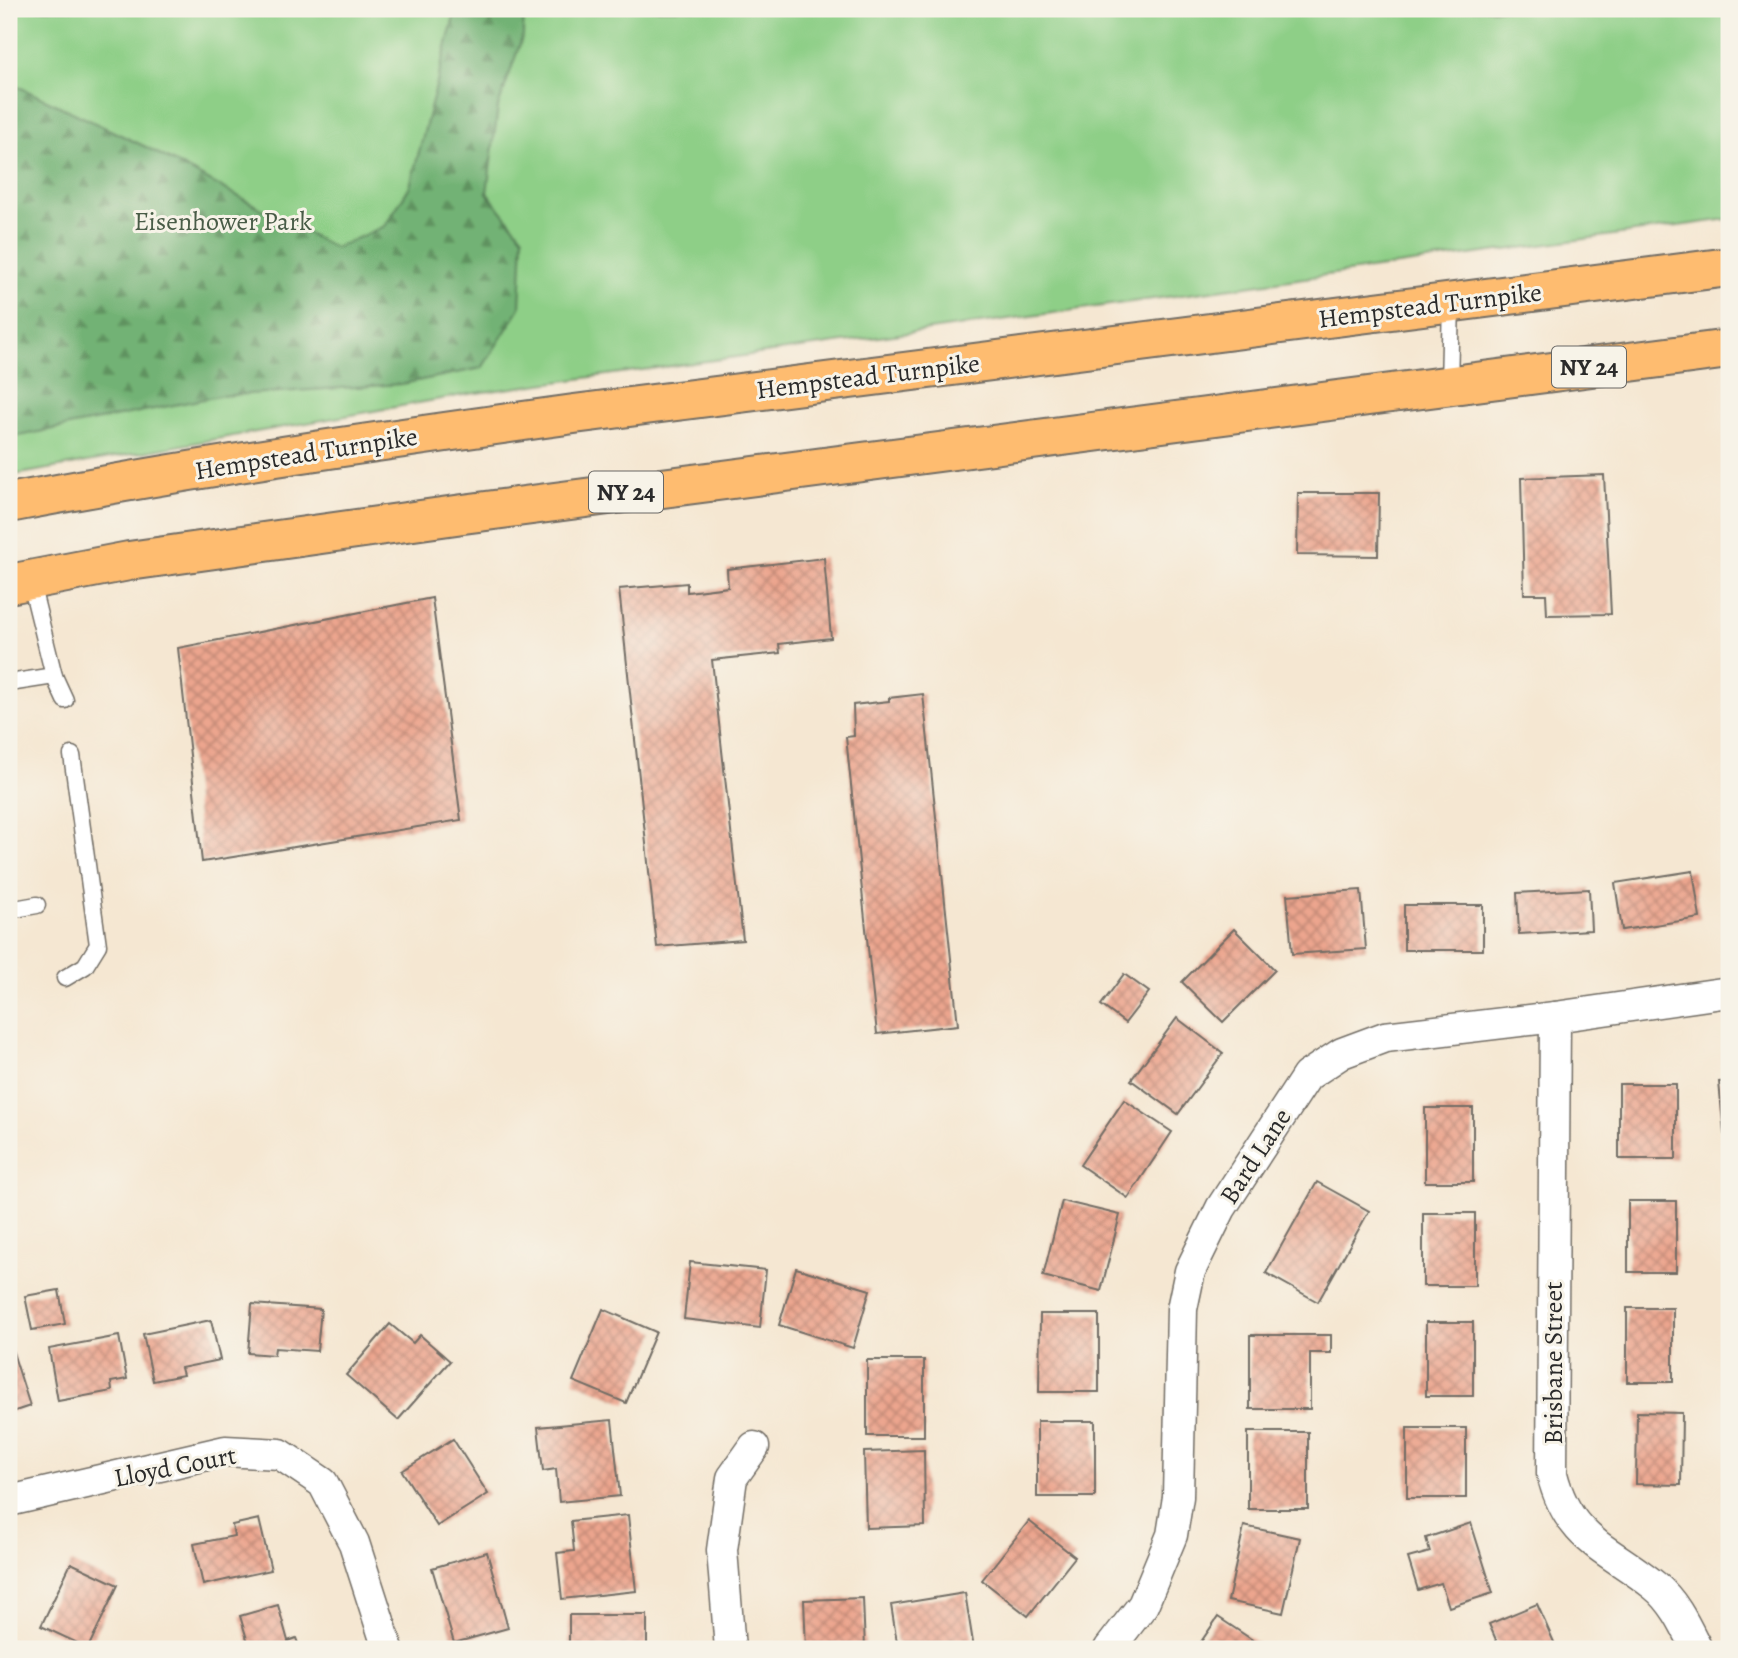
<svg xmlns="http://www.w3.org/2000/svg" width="1738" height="1658" font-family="Alegreya,serif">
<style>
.green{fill:#8ecf87;stroke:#5c7d59;stroke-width:2}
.forest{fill:url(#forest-firs);stroke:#4e6e50;stroke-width:2}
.building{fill:url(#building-cross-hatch)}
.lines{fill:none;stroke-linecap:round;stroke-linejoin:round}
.service-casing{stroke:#726d65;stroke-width:19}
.minor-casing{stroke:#726d65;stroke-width:33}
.primary-casing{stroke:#726d65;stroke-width:42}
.service{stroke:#fff;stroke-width:16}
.minor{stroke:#fff;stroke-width:30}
.primary{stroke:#febc70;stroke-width:38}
.labels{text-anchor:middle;stroke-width:6;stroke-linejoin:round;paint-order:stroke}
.shield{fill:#f7f3e8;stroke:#686764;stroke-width:2}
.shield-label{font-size:24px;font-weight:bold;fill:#2b2b2b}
.park-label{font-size:26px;fill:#495c47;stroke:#f7f3e8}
.street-label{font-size:26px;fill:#2b2b2b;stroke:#f7f3e8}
</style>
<defs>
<pattern id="forest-firs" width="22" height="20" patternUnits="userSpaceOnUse" patternTransform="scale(1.75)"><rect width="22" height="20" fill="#72b274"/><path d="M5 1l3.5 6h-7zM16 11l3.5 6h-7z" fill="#5e915f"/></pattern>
<pattern id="building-cross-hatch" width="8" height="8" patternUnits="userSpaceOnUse" patternTransform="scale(1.75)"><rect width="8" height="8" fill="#eca58e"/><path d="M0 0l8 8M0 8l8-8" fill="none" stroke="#bf8774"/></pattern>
</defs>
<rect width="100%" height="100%" fill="#f7f3e8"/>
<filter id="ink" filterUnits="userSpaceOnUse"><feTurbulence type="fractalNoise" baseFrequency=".0143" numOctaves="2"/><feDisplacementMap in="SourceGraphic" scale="14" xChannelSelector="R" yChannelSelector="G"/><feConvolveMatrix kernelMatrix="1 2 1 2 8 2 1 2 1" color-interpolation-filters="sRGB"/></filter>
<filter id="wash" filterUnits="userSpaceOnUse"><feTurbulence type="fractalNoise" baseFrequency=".00686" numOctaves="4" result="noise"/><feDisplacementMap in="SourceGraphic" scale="28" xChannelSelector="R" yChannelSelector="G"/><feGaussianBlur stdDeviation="1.57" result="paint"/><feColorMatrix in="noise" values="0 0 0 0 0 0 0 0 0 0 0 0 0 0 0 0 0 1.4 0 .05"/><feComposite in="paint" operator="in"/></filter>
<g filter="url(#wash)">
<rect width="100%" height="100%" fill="#f5e7d2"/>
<!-- green -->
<polygon class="green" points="9,9 1729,9 1729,219 469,394 9,476"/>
<!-- forest -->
<polygon class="forest" points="456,9 524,9 523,35 498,107 487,193 523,237 520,308 482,368 402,384 219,396 9,438 9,86 13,84 146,147 335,248 385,226 410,186"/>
<g id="blocks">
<!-- building -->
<g class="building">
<polygon points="1604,475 1611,614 1547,615 1546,594 1524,594 1521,478"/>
<polygon points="1298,493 1379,493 1378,556 1297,555"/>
<polygon points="824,558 831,638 779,644 780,653 712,660 743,940 657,947 619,589 687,583 687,592 728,587 727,569"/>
<polygon points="432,598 461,820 202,862 178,648"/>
<polygon points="923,694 958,1025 877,1034 846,737 854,736 853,705 889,701 889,698"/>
<polygon points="1693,871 1700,918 1622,930 1615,883"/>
<polygon points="1589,889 1591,930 1519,934 1517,893"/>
<polygon points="1361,890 1366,949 1292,954 1287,895"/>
<rect x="1404" y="905" width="79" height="45"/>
<polygon points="1234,929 1275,970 1223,1022 1182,982"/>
<polygon points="1124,974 1149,992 1125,1023 1101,1005"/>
<polygon points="1177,1018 1223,1053 1178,1114 1131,1080"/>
<polygon points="1729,1081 1729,1133 1724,1134 1719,1082"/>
<rect x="1619" y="1084" width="57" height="75"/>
<polygon points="1124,1100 1172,1132 1128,1198 1080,1165"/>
<rect x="1425" y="1108" width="48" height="74"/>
<polygon points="1317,1182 1369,1211 1318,1302 1266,1273"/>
<polygon points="1062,1201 1120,1215 1101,1291 1043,1276"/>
<rect x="1628" y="1201" width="48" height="71"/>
<rect x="1423" y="1213" width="52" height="73"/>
<polygon points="690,1262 766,1270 760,1328 684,1319"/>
<polygon points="796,1268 870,1290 853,1348 779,1325"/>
<polygon points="59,1290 65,1324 32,1330 25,1296"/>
<polygon points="252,1304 321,1309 317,1351 275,1348 274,1355 248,1353"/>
<rect x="1627" y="1308" width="46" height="74"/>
<polygon points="603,1309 656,1332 626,1403 573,1381"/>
<polygon points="1040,1314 1099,1314 1099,1392 1039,1392"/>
<polygon points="211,1320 220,1360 181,1368 183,1375 153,1381 143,1334"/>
<rect x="1426" y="1322" width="47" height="74"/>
<polygon points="390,1324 413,1343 420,1335 450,1361 398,1420 346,1375"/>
<polygon points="1250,1335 1331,1335 1331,1353 1310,1353 1310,1409 1250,1409"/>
<polygon points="119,1336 127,1379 111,1382 112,1391 58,1401 49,1349"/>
<polygon points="9,1340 30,1406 9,1413"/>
<rect x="867" y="1360" width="57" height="76"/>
<polygon points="1637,1412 1682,1413 1681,1485 1636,1484"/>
<polygon points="612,1420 620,1496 559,1502 556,1469 543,1471 538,1427"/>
<rect x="1037" y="1421" width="58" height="76"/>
<rect x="1407" y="1428" width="59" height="70"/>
<rect x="1248" y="1432" width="60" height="77"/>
<polygon points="453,1439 488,1494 437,1526 402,1471"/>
<polygon points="924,1450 925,1526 866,1528 864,1452"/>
<polygon points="628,1515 636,1591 562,1599 557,1553 574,1551 571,1521"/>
<polygon points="259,1519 271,1570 203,1585 194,1544 234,1536 232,1525"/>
<polygon points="1029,1521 1075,1557 1028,1616 982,1580"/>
<polygon points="1471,1523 1493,1593 1449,1607 1441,1583 1418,1590 1408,1558 1430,1552 1426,1538"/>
<polygon points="1244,1526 1300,1538 1283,1613 1228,1601"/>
<polygon points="487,1552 508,1628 454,1643 432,1568"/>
<polygon points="71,1563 118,1585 88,1648 41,1626"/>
<polygon points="965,1593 974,1649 898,1649 891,1605"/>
<polygon points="863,1598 865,1649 806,1649 804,1600"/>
<polygon points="1537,1604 1557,1649 1500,1649 1489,1624"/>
<polygon points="278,1605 288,1641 296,1638 300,1649 250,1649 240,1616"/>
<rect x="569" y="1615" width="78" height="34"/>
<polygon points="1218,1617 1266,1649 1196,1649"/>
</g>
</g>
</g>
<g filter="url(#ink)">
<use href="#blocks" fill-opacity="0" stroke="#726d65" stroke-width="2"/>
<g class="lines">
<defs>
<g id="service">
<polyline points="1449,385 1451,301"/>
<polyline points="30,579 54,676 65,700"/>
<polyline points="9,683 54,676"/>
<polyline points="9,910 37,905"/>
<polyline points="65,978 85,966 98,945 72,755"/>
</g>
<g id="minor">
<path d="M 1555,1017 L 1552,1474 C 1569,1541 1607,1547 1655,1586 C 1675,1602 1686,1627 1697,1649"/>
<polyline points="9,1501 225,1451 280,1454 323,1483 354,1543 388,1649"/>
<polyline points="730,1649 722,1550 732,1478 754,1447"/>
<polyline points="1109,1649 1143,1605 1172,1535 1178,1497 1182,1309 1190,1271 1221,1208 1307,1076 1342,1053 1385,1037 1555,1017 1729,992"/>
</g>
<g id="primary">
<path d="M 9,503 C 196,467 385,440 574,414 L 1729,267"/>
<polyline points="9,584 129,561 463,514 1729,349"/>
</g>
</defs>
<!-- service casing -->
<use href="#service" class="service-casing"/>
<!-- minor casing -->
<use href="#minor" class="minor-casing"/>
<!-- primary casing -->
<use href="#primary" class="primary-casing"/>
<!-- service -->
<use href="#service" class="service"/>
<!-- minor -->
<use href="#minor" class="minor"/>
<!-- primary -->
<use href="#primary" class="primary"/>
</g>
</g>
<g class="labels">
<!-- shield labels -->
<g class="shield">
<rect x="1552" y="346.5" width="74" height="41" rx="5"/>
<rect x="589" y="471.5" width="74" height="41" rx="5"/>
</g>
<g class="shield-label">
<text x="1589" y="375">NY 24</text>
<text x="626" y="500">NY 24</text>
</g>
<!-- park labels -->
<g class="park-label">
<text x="223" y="230">Eisenhower Park</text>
</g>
<!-- street labels -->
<g class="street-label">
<text transform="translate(1430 305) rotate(-7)" y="9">Hempstead Turnpike</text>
<text transform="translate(868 376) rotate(-7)" y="9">Hempstead Turnpike</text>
<text transform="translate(306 453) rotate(-9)" y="9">Hempstead Turnpike</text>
<text transform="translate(1255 1156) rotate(-57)" y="9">Bard Lane</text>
<text transform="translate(1553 1363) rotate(-90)" y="9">Brisbane Street</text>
<text transform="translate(175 1466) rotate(-11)" y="9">Lloyd Court</text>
</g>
</g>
<!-- margin -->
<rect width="1738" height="1658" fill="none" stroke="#f7f3e8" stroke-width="35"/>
</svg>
